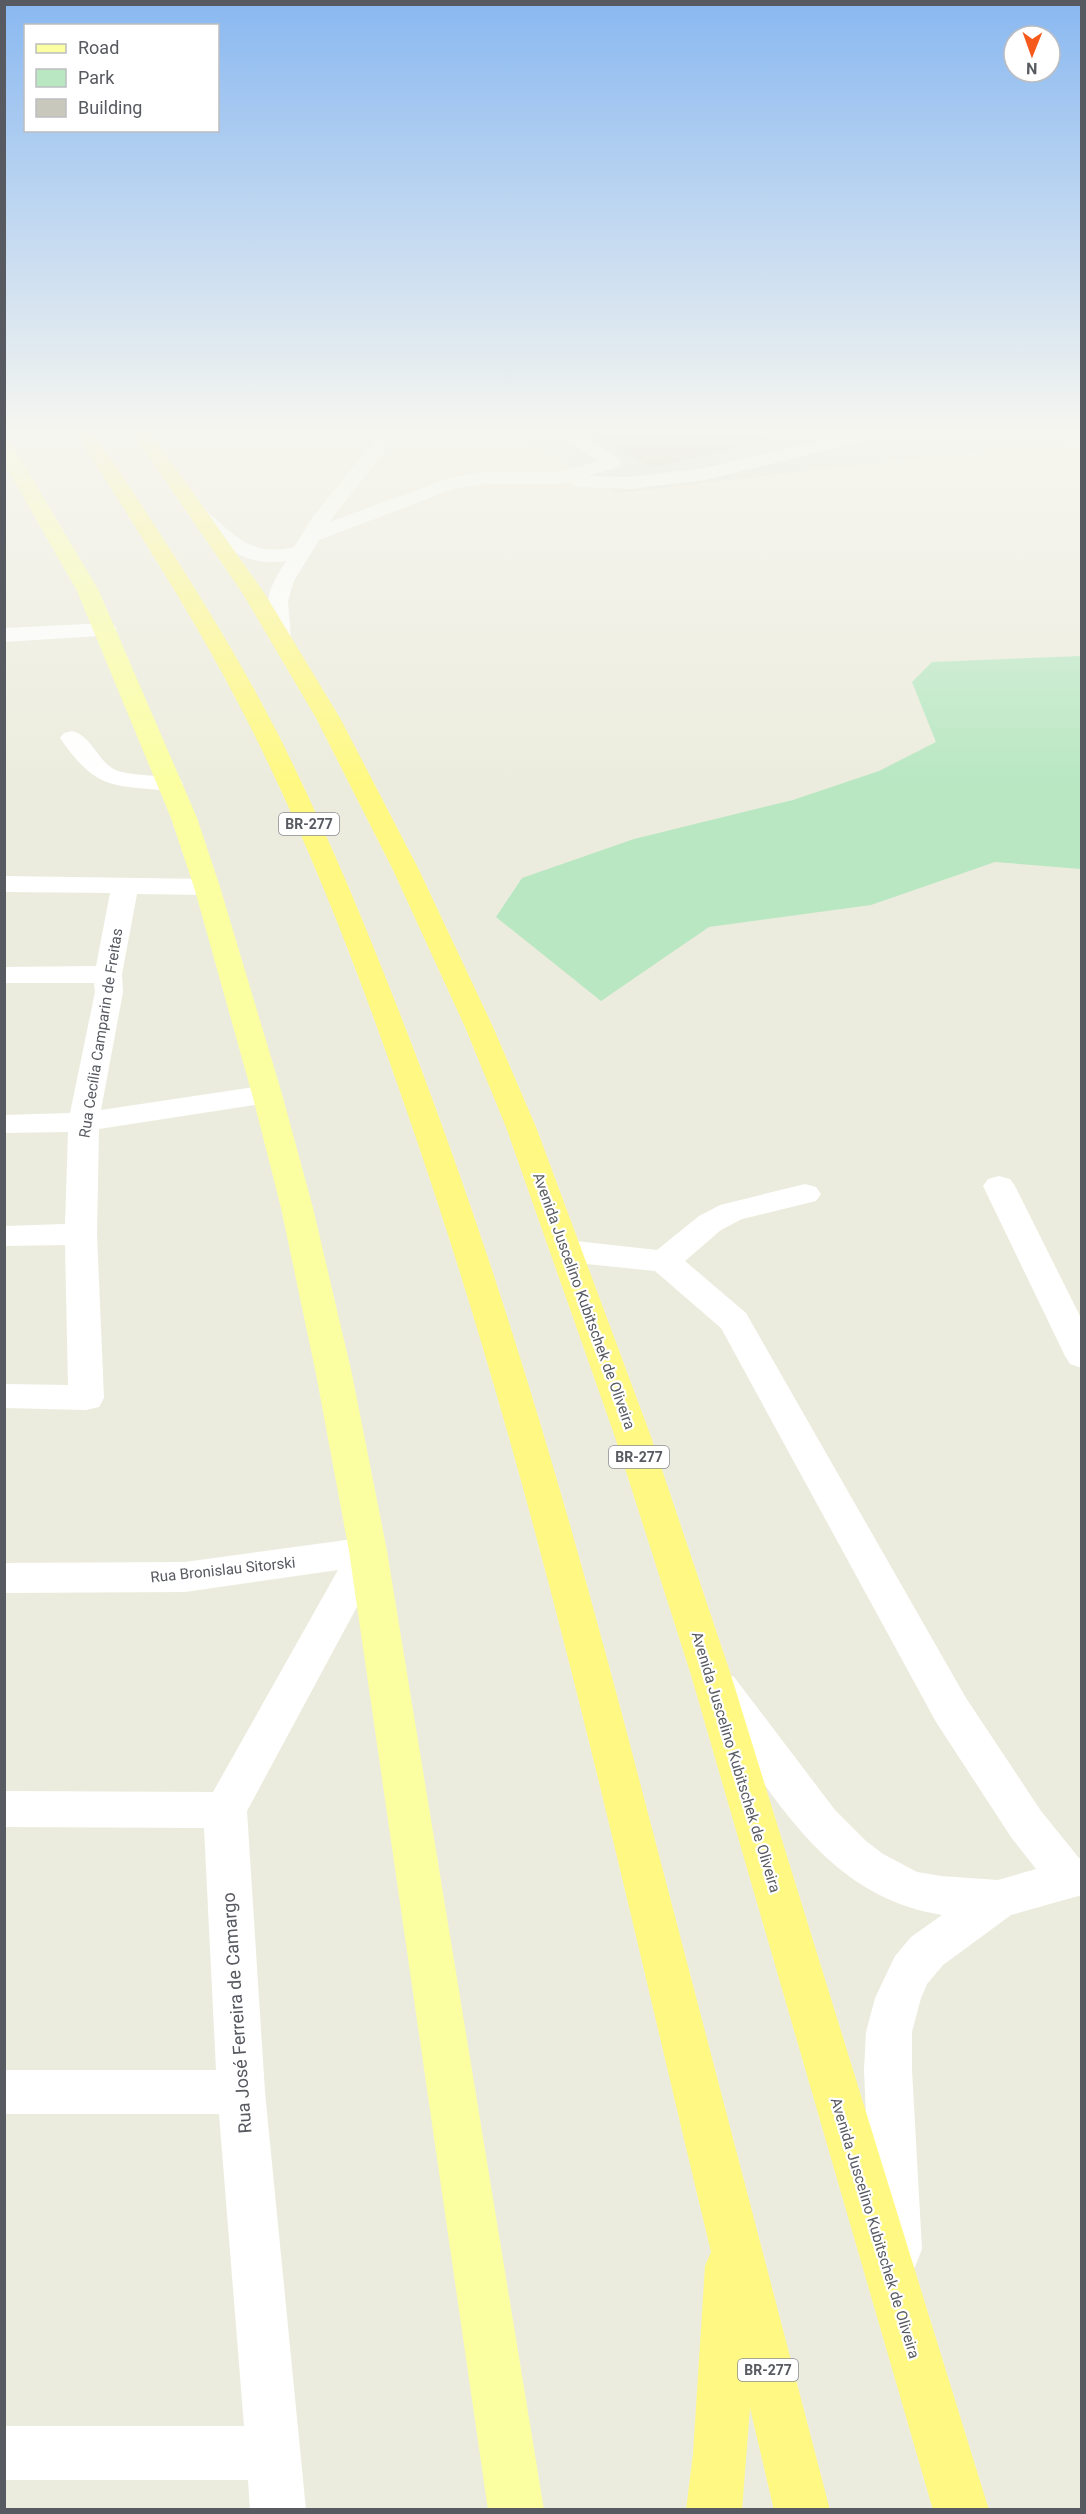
<svg xmlns="http://www.w3.org/2000/svg" width="1086" height="2514" font-family="Roboto,sans-serif">
<style>
.industrial{fill:#dfdfd6}
.green{fill:#b8e7c2}
.building{fill:#c9c8bd}
.lines{fill:none;stroke-linecap:round;stroke-linejoin:round}
.minor{fill:#fff;fill-rule:evenodd}
.major{fill:#fbffa1;fill-rule:evenodd}
.highway{fill:#fff983;fill-rule:evenodd}
.labels{text-anchor:middle;stroke-width:4.5;stroke-linejoin:round;paint-order:stroke}
.shield{fill:#fff;stroke:#8a8c90;stroke-width:1.5}
.shield-label{font-size:14px;font-weight:bold;fill:#585a61}
.street-label{font-size:15px;fill:#585a61;stroke:#fff}
.near-street-label{font-size:18px;fill:#585a61;stroke:#fff}
</style>
<rect width="100%" height="100%" fill="#ececde"/>
<!-- industrial -->
<polygon class="industrial" points="1081,432 1082,439 617,493 515,433"/>
<!-- green -->
<polygon class="green" points="1081,656 1081,869 995,862 871,905 709,927 601,1001 496,917 522,878 634,839 793,800 879,771 936,742 912,682 932,662"/>
<!-- building -->
<polygon class="building" points="587,432 762,432 763,441 653,468"/>
<g class="lines">
<!-- minor -->
<g class="minor">
<path d="M 381,432 L 400,432 L 329,522 L 452,477 L 487,472 L 558,472 L 599,461 L 565,439 L 562,435 L 564,432 L 579,432 L 621,461 L 619,467 L 588,476 L 630,477 L 705,468 L 853,432 L 886,432 L 883,436 L 705,480 L 630,489 L 579,487 L 572,485 L 570,481 L 559,484 L 487,484 L 456,488 L 319,540 L 294,581 L 288,601 L 291,638 L 288,643 L 280,645 L 272,643 L 269,638 C 266,600 265,594 286,561 C 254,566 231,554 209,533 C 202,527 194,521 188,513 L 191,509 L 205,509 C 235,536 251,557 294,547 L 312,518 Z"/>
<polygon points="106,623 114,625 117,630 114,635 4,642 4,628"/>
<path d="M 72,731 C 93,736 98,764 118,771 C 137,777 160,774 180,779 L 183,784 L 180,789 L 171,791 C 111,785 97,791 60,738 L 64,733 Z"/>
<polygon points="4,876 207,879 216,881 220,887 216,893 207,895 137,894 122,974 123,992 101,1110 267,1085 278,1088 282,1094 278,1100 267,1103 99,1129 97,1234 104,1398 99,1407 86,1410 4,1408 4,1384 68,1385 65,1245 4,1246 4,1226 65,1224 68,1132 4,1133 4,1115 70,1113 95,992 94,983 4,983 4,967 96,966 110,893 4,892"/>
<polygon points="999,1176 1010,1179 1015,1186 1082,1320 1082,1368 1070,1364 1065,1356 983,1186 988,1179"/>
<path d="M 805,1184 L 816,1187 L 821,1194 L 816,1201 L 742,1219 L 721,1230 L 685,1261 L 746,1313 L 966,1698 L 1041,1811 L 1079,1858 L 1082,1857 L 1082,1895 L 1011,1915 L 943,1965 L 927,1984 L 921,1998 L 912,2032 L 912,2070 L 922,2249 L 915,2267 L 897,2274 L 879,2267 L 872,2249 L 864,2070 L 866,2032 L 875,1998 L 895,1956 L 911,1937 L 942,1915 C 823,1897 769,1788 706,1699 L 700,1688 L 706,1677 L 720,1672 L 734,1677 L 835,1810 L 866,1841 L 883,1854 L 917,1872 L 941,1876 L 998,1880 L 1036,1869 L 1011,1837 L 936,1722 L 721,1328 L 655,1271 L 567,1262 L 555,1258 L 551,1251 L 555,1244 L 567,1240 L 657,1250 L 699,1216 L 720,1205 Z"/>
<polygon points="368,1537 382,1541 387,1551 247,1811 265,2092 306,2510 250,2510 248,2480 4,2480 4,2426 244,2426 219,2114 4,2114 4,2070 216,2070 204,1828 4,1827 4,1791 213,1792 338,1570 185,1592 4,1593 4,1563 185,1562"/>
</g>
<!-- major -->
<polygon class="major" points="4,441 11,442 13,446 99,591 197,818 220,887 282,1094 313,1208 352,1374 387,1551 544,2510 488,2510 349,1551 316,1374 281,1208 252,1094 194,887 171,818 77,591 4,463"/>
<!-- highway -->
<g class="highway">
<path d="M 75,432 L 93,432 C 159,531 225,630 279,736 C 334,846 380,960 423,1074 C 513,1313 580,1552 644,1798 C 706,2035 768,2272 830,2510 L 774,2510 L 750,2408 L 742,2510 L 686,2510 L 693,2454 L 705,2266 L 711,2252 C 621,1879 541,1504 417,1141 C 370,1003 319,865 254,734 C 202,629 138,531 75,432 Z"/>
<polygon points="132,432 150,432 265,594 340,718 419,870 493,1027 536,1127 650,1434 731,1675 989,2510 933,2510 691,1675 614,1434 506,1127 465,1027 393,870 316,718 243,594"/>
</g>
</g>
<!-- sky -->
<linearGradient id="sky" x2="0" y2="1"><stop stop-color="#89b8f1"/><stop offset="0.55" stop-color="#f6f6f0"/><stop offset="1" stop-color="#f6f6f0" stop-opacity="0"/></linearGradient>
<rect width="1086" height="784" fill="url(#sky)"/>
<g class="labels">
<!-- shield labels -->
<g class="shield">
<rect x="279" y="813" width="60" height="22" rx="4.5"/>
<rect x="609" y="1446" width="60" height="22" rx="4.5"/>
<rect x="738" y="2359" width="60" height="22" rx="4.5"/>
</g>
<g class="shield-label">
<text x="309" y="829">BR-277</text>
<text x="639" y="1462">BR-277</text>
<text x="768" y="2375">BR-277</text>
</g>
<!-- street labels -->
<g class="street-label">
<text transform="translate(101 1033) rotate(-81)" y="5">Rua Cecília Camparin de Freitas</text>
<text transform="translate(584 1301) rotate(70)" y="5">Avenida Juscelino Kubitschek de Oliveira</text>
<text transform="translate(223 1570) rotate(-6)" y="5">Rua Bronislau Sitorski</text>
<text transform="translate(736 1762) rotate(73)" y="5">Avenida Juscelino Kubitschek de Oliveira</text>
<text transform="translate(875 2228) rotate(73)" y="5">Avenida Juscelino Kubitschek de Oliveira</text>
</g>
<!-- near-street labels -->
<g class="near-street-label">
<text transform="translate(237 2013) rotate(-94)" y="6">Rua José Ferreira de Camargo</text>
</g>
</g>
<!-- border -->
<rect width="1086" height="2514" fill="none" stroke="#585a61" stroke-width="12"/>
<!-- legend -->
<rect x="24" y="24" width="195" height="108" fill="#ffffff" stroke="#bcbdc0" stroke-width="1.5"/>
<rect x="36" y="44" width="30" height="9" fill="#fbffa1" stroke="#bcbdc0" stroke-width="1.5"/>
<text x="78" y="54" font-size="18" fill="#585a61">Road</text>
<rect x="36" y="69" width="30" height="18" fill="#b8e7c2" stroke="#bcbdc0" stroke-width="1.5"/>
<text x="78" y="84" font-size="18" fill="#585a61">Park</text>
<rect x="36" y="99" width="30" height="18" fill="#c9c8bd" stroke="#bcbdc0" stroke-width="1.5"/>
<text x="78" y="114" font-size="18" fill="#585a61">Building</text>
<!-- north arrow -->
<g transform="translate(1032 54) rotate(181)"><circle r="28" fill="#ffffff" stroke="#bcbdc0" stroke-width="1.5"/>
<path d="M0-4.5L10 22L0 15L-10 22Z" fill="#f5591b"/>
<text y="-9" font-size="16" font-weight="bold" text-anchor="middle" fill="#585a61">N</text>
</g>
</svg>
